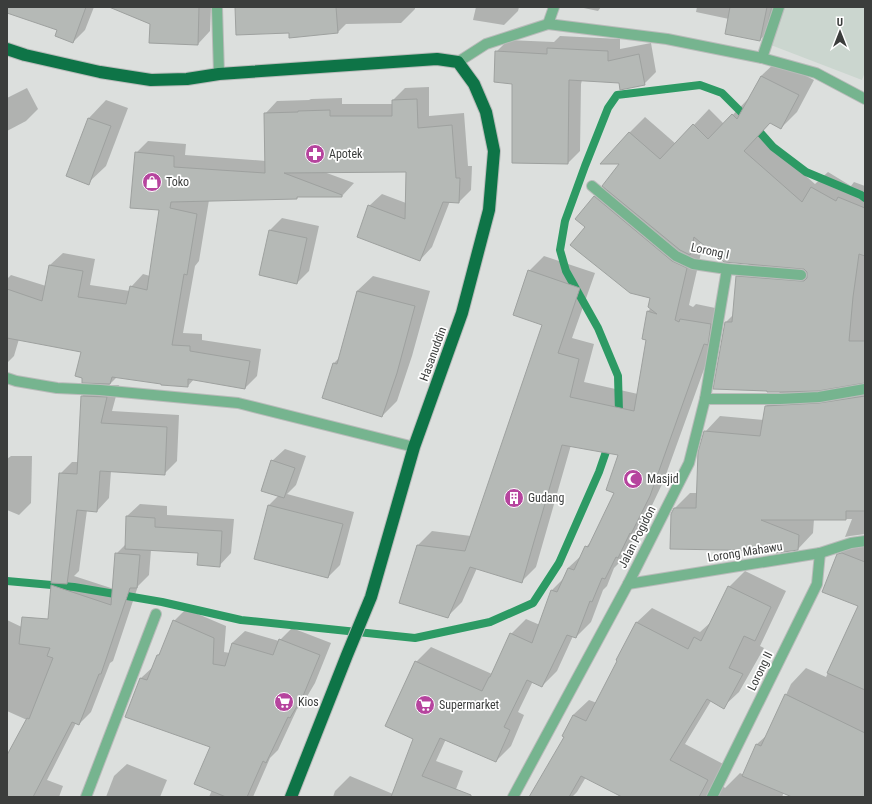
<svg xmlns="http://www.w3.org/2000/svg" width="872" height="804" font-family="'Roboto Condensed',sans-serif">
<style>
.built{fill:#cbd6cf}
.shadow{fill:#0003}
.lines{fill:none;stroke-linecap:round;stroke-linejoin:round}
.stream{stroke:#2d9a64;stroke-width:8}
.building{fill:#b5b9b6;stroke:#9ea19f}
.street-casing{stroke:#b9bbba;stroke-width:12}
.highway-casing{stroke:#b9bbba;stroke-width:14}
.street{stroke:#76b48f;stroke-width:10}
.highway{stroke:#0e7447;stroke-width:12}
.labels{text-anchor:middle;stroke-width:3.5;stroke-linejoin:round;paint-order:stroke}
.poi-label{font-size:12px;fill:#3b3d3c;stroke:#fff;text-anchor:start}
.street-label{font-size:12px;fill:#3b3d3c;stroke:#fff}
</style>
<rect width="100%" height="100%" fill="#dcdfdd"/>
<!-- built -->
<polygon class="built" points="771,7 865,7 865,72 862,80 763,42"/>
<!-- shadow -->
<g class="shadow">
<polygon points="21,7 94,7 85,30 73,42 58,30"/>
<polygon points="111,7 211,7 210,31 198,44"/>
<polygon points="236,7 415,7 415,9 401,23 346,24 338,32 290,32"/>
<polygon points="476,7 519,7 518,11 504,25 473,20"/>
<polygon points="579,7 601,7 598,11"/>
<polygon points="697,7 779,7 776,23 760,40 729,19 696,12"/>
<polygon points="560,36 620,39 620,49 651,43 656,72 644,84 582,80 581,84 580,151 568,163 513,83 496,52 508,40 554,42"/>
<polygon points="777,61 814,80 797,112 781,128 771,122 759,135 815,184 828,172 851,186 854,182 865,186 865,313 864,326 865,326 865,534 850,536 845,537 852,519 814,519 813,533 798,549 777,550 674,509 690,493 698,493 705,432 720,416 764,420 766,406 780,392 726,322 734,314 736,277 750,263 702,242 694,250 701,253 689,305 693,307 696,304 725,310 722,329 716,336 664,480 646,518 642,521 632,542 627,547 619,563 614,568 607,586 603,590 591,622 576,637 573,636 557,671 542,686 533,681 518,712 524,715 511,746 496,761 446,739 436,761 463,771 453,797 333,797 335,791 350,776 393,794 414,739 416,662 431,647 492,674 511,634 526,619 540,625 552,590 563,579 568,568 583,554 586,547 592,541 615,492 619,454 571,445 536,567 521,582 477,568 462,602 447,617 417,546 432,531 471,536 543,325 529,271 544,256 595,273 572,338 594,344 584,382 638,394 647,339 648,311 651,308 651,297 586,227 594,197 604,187 621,163 603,163 630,132 645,117 676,144 709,109 724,124 748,99 749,100 761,76"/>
<polygon points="429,87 429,116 464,113 468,166 472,166 471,190 459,202 450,201 432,247 420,260 369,206 382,194 406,203 407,171 324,172 354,183 342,196 299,196 297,198 209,200 199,261 195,266 183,333 202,334 202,340 261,349 257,376 245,388 194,379 188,386 117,377 109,385 119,385 112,411 179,415 177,461 164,474 111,471 109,498 97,511 87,510 79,571 74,576 114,589 116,554 126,544 127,516 140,504 167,506 167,515 234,519 231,553 219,566 199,552 151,550 149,575 138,586 113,661 110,663 91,712 79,724 76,723 47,780 63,786 59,797 7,797 7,758 27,720 7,711 7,620 70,650 49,625 52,585 55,582 60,474 72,462 79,462 82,396 96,383 82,351 19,339 14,356 7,363 7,279 11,275 46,286 50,265 63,253 95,259 90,285 130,291 131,287 143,274 150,276 161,209 136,153 148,141 186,144 185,155 266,161 265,114 277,101 309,100 311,99 342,98 342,104 393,104 393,100 405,88"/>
<polygon points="27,88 38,109 26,121 7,131 7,98"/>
<polygon points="106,100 128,108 106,166 88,183 89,118"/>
<polygon points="282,218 319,226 309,271 297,283 270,230"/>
<polygon points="373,276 430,291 412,356 397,401 382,416 323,397 334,363 340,357 357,291"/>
<polygon points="285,449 306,456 296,485 287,494 354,512 340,565 328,577 255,558 269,505 279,495 272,461"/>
<polygon points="11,456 32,456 31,503 19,515 7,510 7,459"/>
<polygon points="865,535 865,797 794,797 784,792 782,797 625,797 586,777 577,792 572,797 544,797 573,715 589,700 597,703 636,623 652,608 700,632 711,622 729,587 745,571 786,591 760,646 764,648 739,692 723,707 711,701 685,744 727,766 722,785 725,788 740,773 744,775 757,744 768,734 791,684 806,668 826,677 859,606 838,555 854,539"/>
<polygon points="186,609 226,626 224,652 230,653 232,643 245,631 279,641 292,628 331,643 315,683 302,705 297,709 278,750 270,758 253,797 209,797 212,790 212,746 141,678 154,666 158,655 161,652 174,621"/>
<polygon points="127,764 167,780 160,797 106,797 114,776"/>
</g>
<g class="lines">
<!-- stream -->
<g class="stream">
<polyline points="617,418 619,412 618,376 598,328 566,271 560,250 565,221 585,166 608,108 617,95 700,85 722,93 749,120 773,147 806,172 861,195 865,198"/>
<polyline points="7,581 74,587 162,602 241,620 415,638 490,622 533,603 559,563 599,472 609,443"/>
</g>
</g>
<!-- building -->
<g class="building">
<polygon points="7,7 86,7 73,43 55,36 57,30 7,13"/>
<polygon points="109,7 199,7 198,45 149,43 150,24"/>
<polygon points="235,7 336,7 338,33 289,38 289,33 236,35"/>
<polygon points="730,7 767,7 760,41 725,34"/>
<polygon points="547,48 608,51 608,61 639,54 645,85 620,90 619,83 569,80 568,164 512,163 512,84 494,82 495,51 547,54"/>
<polygon points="761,76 799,95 781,129 770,123 744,151 802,202 811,187 836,201 838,197 865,208 865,256 859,254 853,297 849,341 865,341 865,383 818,391 780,392 767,392 767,391 713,389 725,322 732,322 736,276 801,281 804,281 807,278 807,272 804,269 802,269 724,262 694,237 690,255 680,250 602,186 619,164 600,164 629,132 660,159 693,124 708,139 732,114 737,119"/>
<polygon points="417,99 418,128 452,125 456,178 460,178 459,203 443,202 420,261 357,237 368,205 405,219 406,172 284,173 342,195 342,197 297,197 297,199 171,202 170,208 197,214 187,275 184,274 172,345 190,346 190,351 250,361 245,389 188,379 188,387 161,385 161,384 112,377 110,384 82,383 82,378 75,376 81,352 7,338 7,289 42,301 49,265 83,271 78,297 126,304 130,286 147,290 159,210 130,208 135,152 174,156 174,167 265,173 264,113 298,112 298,111 330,110 330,116 392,116 392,100"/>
<polygon points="88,118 111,126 89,185 66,176"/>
<polygon points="594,196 672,261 687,268 675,320 679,322 680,319 711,324 708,345 704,344 650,496 631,534 630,533 618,558 616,557 605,579 602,578 592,602 590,601 576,638 567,635 542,687 527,680 504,727 510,730 496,762 440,738 422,776 471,795 471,797 391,797 413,739 385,726 415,661 482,691 489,677 490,677 510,633 532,643 551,590 557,592 568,568 574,570 585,546 588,547 614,493 606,490 618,455 562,445 522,583 470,567 448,618 399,603 417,545 465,551 542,325 513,315 528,270 580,288 558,353 579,359 570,397 634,411 646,340 642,339 647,311 657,314 648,307 650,298 630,293 570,245 585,227 575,219"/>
<polygon points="269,230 307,238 297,284 259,275"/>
<polygon points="357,291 415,306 397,373 382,417 322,398 333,363 337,364"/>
<polygon points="81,396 107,397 101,423 167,427 165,475 100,471 97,512 77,510 67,584 51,583 59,473 77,474"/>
<polygon points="865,396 865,511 846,511 846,520 761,520 799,535 798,550 776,553 776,551 670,549 671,514 674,508 696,508 698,452 704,431 760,436 765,406 819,403"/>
<polygon points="271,460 295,468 284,498 261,491"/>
<polygon points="268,505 343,524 328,578 254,559"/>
<polygon points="126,516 155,518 155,527 222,531 220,567 197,565 198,553 125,549"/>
<polygon points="115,553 140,555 137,588 130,588 101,674 99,674 79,725 72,722 33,797 7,797 7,755 27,718 29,719 53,658 47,656 50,648 19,644 22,617 48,619 51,585 111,605"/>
<polygon points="842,553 865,562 865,690 827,673 858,606 822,592 837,554"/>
<polygon points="728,586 771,607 755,641 744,636 729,668 743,674 724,709 707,699 670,760 708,780 699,797 622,797 581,776 569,797 529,797 564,737 562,736 573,715 586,721 617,661 616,660 636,622 688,649 694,637 701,641"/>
<polygon points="173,620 214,638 213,664 225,666 232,643 273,655 279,639 320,655 303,696 290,718 288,717 266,763 263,761 247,797 226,797 194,784 210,747 125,717 140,678 147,680 157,655 159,655"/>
<polygon points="785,694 865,733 865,797 792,797 742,776 756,744 761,746"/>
</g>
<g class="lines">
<defs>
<g id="street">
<polyline points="217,7 219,74"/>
<polyline points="548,24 554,7"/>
<polyline points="762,58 779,7"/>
<polyline points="458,62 486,44 548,24 667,39 762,58 816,73 865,99"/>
<polyline points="592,186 676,256 693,264 727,269 801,275"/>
<polyline points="7,378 16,381 57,388 100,390 238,403 414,447"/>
<polyline points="705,399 780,399 819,397 865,389"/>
<polyline points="628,584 820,553 851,543 865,541"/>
<polyline points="86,797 156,614"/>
<polyline points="513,797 628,584 689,463 705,399 727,269"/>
<polyline points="712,797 817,584 820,553"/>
</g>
<polyline id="highway" points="7,49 25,55 100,72 151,80 187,79 219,74 437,59 458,62 474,84 486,112 494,151 489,210 462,313 414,447 371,597 347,655 291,797"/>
</defs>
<!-- street casing -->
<use href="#street" class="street-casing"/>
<!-- highway casing -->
<use href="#highway" class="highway-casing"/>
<!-- street -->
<use href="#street" class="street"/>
<!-- highway -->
<use href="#highway" class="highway"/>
</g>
<!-- icons -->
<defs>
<symbol id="pharmacy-disc" viewBox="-11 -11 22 22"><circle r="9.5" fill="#b6449e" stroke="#fff"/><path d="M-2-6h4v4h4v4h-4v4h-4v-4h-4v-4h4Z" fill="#fff"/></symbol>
<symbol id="shop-disc" viewBox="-11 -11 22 22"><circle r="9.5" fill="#b6449e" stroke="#fff"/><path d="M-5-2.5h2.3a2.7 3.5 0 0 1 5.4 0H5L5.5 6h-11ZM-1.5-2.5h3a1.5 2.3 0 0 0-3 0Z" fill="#fff"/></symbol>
<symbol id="mosque-disc" viewBox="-11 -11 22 22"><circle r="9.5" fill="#b6449e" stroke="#fff"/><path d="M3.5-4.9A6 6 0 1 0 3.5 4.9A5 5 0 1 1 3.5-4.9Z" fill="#fff"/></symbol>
<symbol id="building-disc" viewBox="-11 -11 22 22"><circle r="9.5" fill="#b6449e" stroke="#fff"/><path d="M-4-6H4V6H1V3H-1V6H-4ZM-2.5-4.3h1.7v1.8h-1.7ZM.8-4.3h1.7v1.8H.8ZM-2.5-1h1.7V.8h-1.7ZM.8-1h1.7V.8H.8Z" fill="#fff"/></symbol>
<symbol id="supermarket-disc" viewBox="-11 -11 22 22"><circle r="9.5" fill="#b6449e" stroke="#fff"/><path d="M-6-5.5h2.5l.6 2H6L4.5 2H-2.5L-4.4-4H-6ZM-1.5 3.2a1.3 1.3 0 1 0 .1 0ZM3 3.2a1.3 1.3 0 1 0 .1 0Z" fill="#fff"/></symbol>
</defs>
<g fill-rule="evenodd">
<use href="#pharmacy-disc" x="304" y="143" width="22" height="22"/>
<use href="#shop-disc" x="141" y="171" width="22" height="22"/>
<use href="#mosque-disc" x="622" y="468" width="22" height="22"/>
<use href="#building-disc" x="503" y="487" width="22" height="22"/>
<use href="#supermarket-disc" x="273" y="691" width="22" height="22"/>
<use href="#supermarket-disc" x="414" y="694" width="22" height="22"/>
</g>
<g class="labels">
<!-- poi labels -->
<g class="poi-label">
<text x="329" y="158">Apotek</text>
<text x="166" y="186">Toko</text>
<text x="647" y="483">Masjid</text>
<text x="528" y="502">Gudang</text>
<text x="298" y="706">Kios</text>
<text x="439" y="709">Supermarket</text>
</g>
<!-- street labels -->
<g class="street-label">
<text transform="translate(710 251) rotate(12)" y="4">Lorong I</text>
<text transform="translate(433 354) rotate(-70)" y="4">Hasanuddin</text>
<text transform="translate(637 537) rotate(-63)" y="4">Jalan Pogidon</text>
<text transform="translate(745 552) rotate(-9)" y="4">Lorong Mahawu</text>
<text transform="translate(760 671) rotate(-64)" y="4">Lorong II</text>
</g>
</g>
<!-- border -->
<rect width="872" height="804" fill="none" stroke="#3b3d3c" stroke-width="16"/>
<!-- north arrow -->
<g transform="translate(840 32)" stroke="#ffffff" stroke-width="3" paint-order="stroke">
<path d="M0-3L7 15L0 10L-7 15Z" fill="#3b3d3c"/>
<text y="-6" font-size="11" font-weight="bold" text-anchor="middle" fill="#3b3d3c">U</text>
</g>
</svg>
